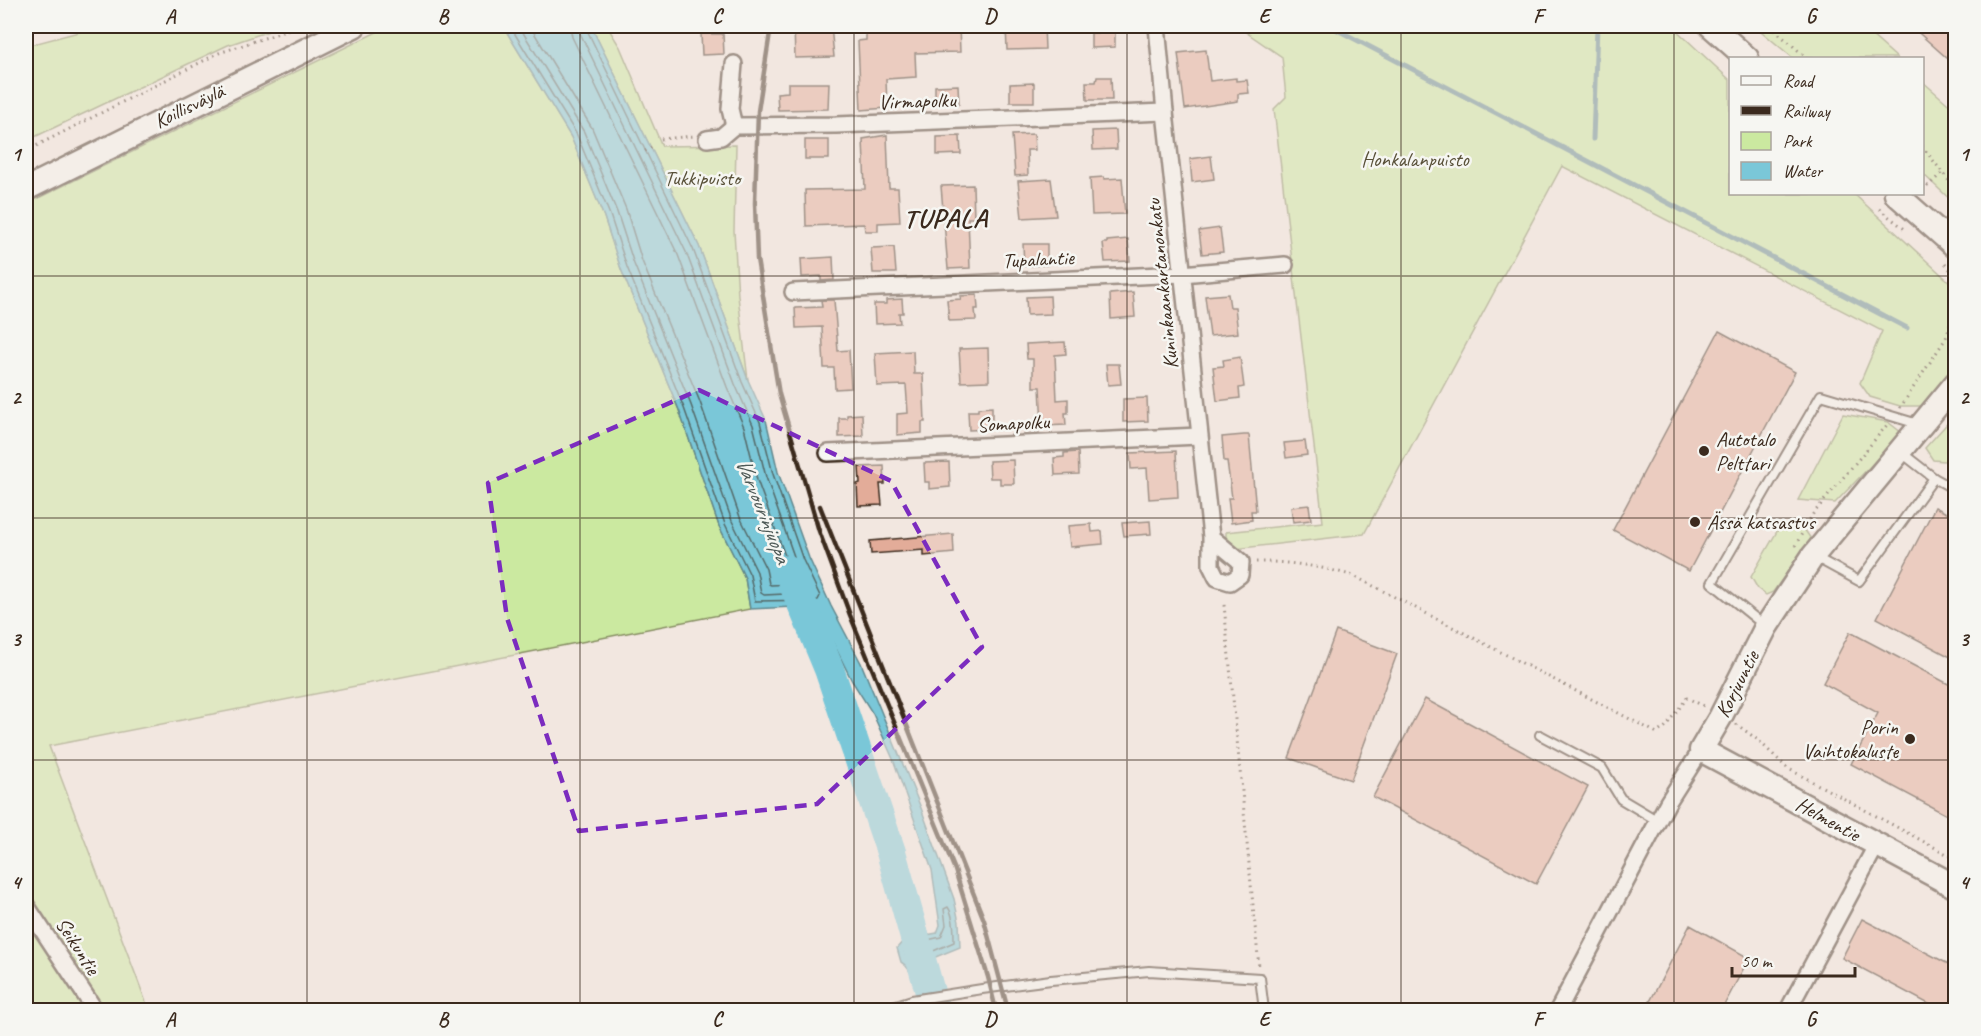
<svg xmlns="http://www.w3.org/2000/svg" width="1981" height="1036" font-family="Caveat,sans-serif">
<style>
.green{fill:#cbe9a0;stroke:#838a5f;stroke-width:1.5}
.water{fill:#7ac7d8;stroke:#61888e;stroke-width:1.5}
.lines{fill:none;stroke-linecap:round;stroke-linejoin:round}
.shore{stroke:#546968;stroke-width:1.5}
.stream{stroke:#61888e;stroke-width:5}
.river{stroke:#7ac7d8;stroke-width:30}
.building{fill:#e3ac99;stroke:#3b2a1e;stroke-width:1.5}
.lane-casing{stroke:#3b2a1e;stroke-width:12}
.street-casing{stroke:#3b2a1e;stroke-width:20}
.secondary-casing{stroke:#3b2a1e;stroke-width:27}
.path{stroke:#3b2a1e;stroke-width:3;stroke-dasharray:1.5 4.5;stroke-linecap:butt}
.lane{stroke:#f6f6f2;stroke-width:8}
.street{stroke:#f6f6f2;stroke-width:15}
.secondary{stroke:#f6f6f2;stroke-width:22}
.rail{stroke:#3b2a1e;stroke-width:4.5}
.marked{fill:none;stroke:#7b2cbf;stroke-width:4.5;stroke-dasharray:12 8;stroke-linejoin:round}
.grid{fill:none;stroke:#3b2a1e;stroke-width:1.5;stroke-opacity:0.55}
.poi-dot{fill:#3b2a1e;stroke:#f6f6f2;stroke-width:2}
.labels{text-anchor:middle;stroke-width:5;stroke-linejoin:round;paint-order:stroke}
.street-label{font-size:21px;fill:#3b2a1e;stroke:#f6f6f2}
.park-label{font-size:21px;fill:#585038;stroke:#f6f6f2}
.poi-label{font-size:21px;fill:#3b2a1e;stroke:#f6f6f2;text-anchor:start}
.water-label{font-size:22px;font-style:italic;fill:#4e5956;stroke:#f6f6f2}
.district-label{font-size:27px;font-weight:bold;letter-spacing:1.5px;fill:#3b2a1e;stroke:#f6f6f2}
.neatline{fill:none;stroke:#3b2a1e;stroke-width:2}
.grid-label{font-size:20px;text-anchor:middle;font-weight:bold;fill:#3b2a1e}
</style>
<rect width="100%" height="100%" fill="#f2e7e0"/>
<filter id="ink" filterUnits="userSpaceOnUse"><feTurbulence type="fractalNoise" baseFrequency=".0167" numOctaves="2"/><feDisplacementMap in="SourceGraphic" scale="12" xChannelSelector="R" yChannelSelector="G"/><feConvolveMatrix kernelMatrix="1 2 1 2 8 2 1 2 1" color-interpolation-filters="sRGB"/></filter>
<g filter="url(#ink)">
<!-- green -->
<g class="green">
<polygon points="101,26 284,26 228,45 26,141 26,46"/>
<polygon points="389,26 503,26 571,137 604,217 621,269 679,410 719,526 745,578 750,609 49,746 149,1010 26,1010 26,204"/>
<polygon points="591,26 607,26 620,47 662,146 736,145 734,231 738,296 748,380 699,246"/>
<polygon points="1237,26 1672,26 1730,80 1730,194 1854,194 1955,287 1955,372 1931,406 1900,406 1870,397 1860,383 1882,331 1562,166 1364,534 1226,550 1226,532 1323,522 1274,109 1286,97 1282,57"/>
<polygon points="1755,26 1861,26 1897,58 1793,58"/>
<polygon points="1922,81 1955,110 1955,204 1923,174"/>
<polygon points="1843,414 1888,422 1902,433 1835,503 1798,500"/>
<polygon points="1955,415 1955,462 1933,460 1925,448"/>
<polygon points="1802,526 1811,539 1773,592 1766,595 1758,589 1751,577 1779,528"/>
</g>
<!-- water -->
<path class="water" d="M 503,26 L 591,26 L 699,246 L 748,380 L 766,420 L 778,472 L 809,558 L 831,606 L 861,663 L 921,808 L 954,899 L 959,922 L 960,947 L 933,958 L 944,1010 L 919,1010 C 916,994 916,971 901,962 L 897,948 L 905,939 L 937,933 L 940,925 L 932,870 L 893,759 L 873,714 L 852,681 L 815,606 L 750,609 L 745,578 L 719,526 L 679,410 L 621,269 L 604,217 L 571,137 Z"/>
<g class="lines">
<!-- shore -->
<g class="shore">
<polyline points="510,26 577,135 610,215 627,267 684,408 725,524 750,575 755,601 818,600 820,596 803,560 773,474 760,422 742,382 693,249 587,30 586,26"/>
<polyline points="519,26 584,132 617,212 634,264 691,405 732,521 757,572 761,593 764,595 806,593 808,589 796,562 766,477 753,425 735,384 686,252 580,33 579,26"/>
<polyline points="530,26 592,128 626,209 642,261 700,402 740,517 766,569 769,584 771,585 793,584 794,580 757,480 744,427 727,387 678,255 572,37 570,26"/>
<path d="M 922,993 L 914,964 L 906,957 L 904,950 L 909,944 L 941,937 L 946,925 L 944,909 L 948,907 C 954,916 954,931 954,942 L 931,952 L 927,958 L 934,991"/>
</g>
<!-- stream -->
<g class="stream">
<polyline points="1330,26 1907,328"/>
<polyline points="1593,139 1597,26"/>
</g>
<!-- river -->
<polyline class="river" points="788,570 829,669 891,852 935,1010"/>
</g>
<!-- building -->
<g class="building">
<polygon points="794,26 831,26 834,57 795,58"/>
<polygon points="866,26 959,26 960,52 915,53 916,77 886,79 887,108 861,110 858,41 866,40"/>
<polygon points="1006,26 1044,26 1045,49 1007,50"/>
<polygon points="1911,26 1956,26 1956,66"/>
<polygon points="1115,32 1115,47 1091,48 1091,33"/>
<polygon points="701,34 723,34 724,54 702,55"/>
<polygon points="1206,50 1210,81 1236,78 1236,81 1247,80 1249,93 1238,94 1238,101 1185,109 1178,53"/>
<polygon points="1097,77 1111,77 1112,100 1087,100 1086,82 1096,82"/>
<polygon points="788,83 829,83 828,109 778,110 777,93 788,92"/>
<polygon points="1034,83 1034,102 1010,102 1010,84"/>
<polygon points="958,85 959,104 935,105 935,86"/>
<polygon points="1116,130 1117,149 1093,150 1092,131"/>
<polygon points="1034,134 1035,150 1027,150 1028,175 1015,176 1012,135"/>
<polygon points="887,135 889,188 898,188 900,222 878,223 878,231 865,231 864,224 806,226 805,190 865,189 863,139"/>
<polygon points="960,136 961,154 937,155 937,137"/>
<rect x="805" y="140" width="24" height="19"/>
<polygon points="1211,156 1214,179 1192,182 1190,159"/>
<polygon points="1104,177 1104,179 1122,178 1125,214 1092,215 1090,178"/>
<polygon points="1051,179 1056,216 1022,218 1018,181"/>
<polygon points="973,185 974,218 968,218 970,268 948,269 941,186"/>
<polygon points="1220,228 1223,252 1202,254 1199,231"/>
<polygon points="1128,239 1130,261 1105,262 1103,243 1107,243 1107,241"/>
<polygon points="1023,244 1047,244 1047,265 1024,266"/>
<polygon points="894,247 896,273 873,273 871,248"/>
<polygon points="833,257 834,280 821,281 821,276 802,277 801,259"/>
<polygon points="1133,292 1135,317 1111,319 1110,294"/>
<polygon points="1228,294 1230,307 1235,307 1238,333 1210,336 1205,296"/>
<polygon points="977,295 978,309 975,309 976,320 949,321 947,300 961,299 960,296"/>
<polygon points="1050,296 1051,314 1027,315 1026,297"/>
<polygon points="902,299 903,313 899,313 900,323 875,324 874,304 886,304 886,300"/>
<polygon points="821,300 834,300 838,351 849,350 851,388 835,389 834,368 824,368 822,327 796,328 795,308 822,307"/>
<polygon points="1719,331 1795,372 1689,571 1613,530"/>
<polygon points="1065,342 1066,354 1055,355 1057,400 1068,399 1068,413 1065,413 1066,425 1042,426 1040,387 1033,387 1033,359 1027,359 1026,344"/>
<polygon points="988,348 989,381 961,382 959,349"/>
<polygon points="913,351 914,374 923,374 925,422 922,422 922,433 897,435 897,414 908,413 906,385 877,386 875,353"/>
<polygon points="1240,357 1244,387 1239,388 1240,398 1217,401 1213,367 1224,366 1223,360"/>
<polygon points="1106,364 1119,364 1121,384 1108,385"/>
<polygon points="1147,398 1148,421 1123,422 1123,399"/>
<polygon points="992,407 992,429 969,430 968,411 978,411 978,408"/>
<polygon points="862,414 863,436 839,437 839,418 847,418 847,415"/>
<polygon points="1244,435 1249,435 1256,511 1251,511 1252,520 1231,523 1228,498 1232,498 1227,461 1224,461 1222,437"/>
<polygon points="1305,441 1307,455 1286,458 1284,443"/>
<polygon points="1176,451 1178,497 1149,499 1147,468 1131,469 1130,453"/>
<polygon points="1078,452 1079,474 1055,475 1054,458 1064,457 1064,453"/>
<polygon points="1013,460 1014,484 1000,484 1000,478 990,478 989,461"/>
<polygon points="949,462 950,487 929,489 929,482 925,482 924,463"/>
<polygon points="884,466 885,484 880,484 882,505 858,506 857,484 860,483 859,467"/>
<polygon points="1309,505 1311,520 1293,522 1291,507"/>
<polygon points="1935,507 1956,518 1956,660 1877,618"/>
<polygon points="1150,521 1151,534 1124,536 1122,523"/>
<polygon points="1091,524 1092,532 1102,531 1103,544 1070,547 1068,526"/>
<polygon points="953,534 954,553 924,556 924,550 871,554 870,541"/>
<polygon points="1336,631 1397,654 1351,780 1289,758"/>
<polygon points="1850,632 1956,688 1956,820 1851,764 1878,713 1823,683"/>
<polygon points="1425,699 1588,787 1536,884 1373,797"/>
<polygon points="1862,919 1956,968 1956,1011 1942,1011 1842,958"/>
<polygon points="1690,925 1749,958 1721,1011 1645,1011"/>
</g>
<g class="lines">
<defs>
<g id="lane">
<polyline points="1934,478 1956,490"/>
<polyline points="1815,557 1859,581 1934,478 1902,453"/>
<polyline points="1765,626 1712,583 1821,395 1918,424"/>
<polyline points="1540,735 1602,768 1621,799 1658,821"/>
<polyline points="881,1010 912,1000 982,989 1051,980 1149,971 1260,978 1264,1010"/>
</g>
<g id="street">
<polyline points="1157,26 1165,112 1211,537 1211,566 1217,578 1230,582 1240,575 1241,562 1211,537"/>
<polyline points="734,64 730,109 734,126 836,125 1165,112"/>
<polyline points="707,139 721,137 734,126"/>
<polyline points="793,292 1182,274 1285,265"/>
<polyline points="828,453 1199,436"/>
<polyline points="26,905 95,1010"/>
<polyline points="1558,1010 1668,802 1701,750"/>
<polyline points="1788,1010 1876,846"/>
</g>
<g id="secondary">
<polyline points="1711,26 1747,58"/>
<polyline points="26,189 354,26"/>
<polyline points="1896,194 1956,247"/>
<polyline points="1956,383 1813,556 1766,627 1721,716 1701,750 1956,887"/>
</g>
</defs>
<!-- lane casing -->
<use href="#lane" class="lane-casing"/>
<!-- street casing -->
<use href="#street" class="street-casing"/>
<!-- secondary casing -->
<use href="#secondary" class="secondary-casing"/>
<!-- path -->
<g class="path">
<polyline points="1770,26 1807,58"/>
<polyline points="661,139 694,136"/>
<polyline points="1922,146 1956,190"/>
<polyline points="26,151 219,53 300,26"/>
<polyline points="645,151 653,146"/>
<polyline points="1922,182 1928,186 1942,173"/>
<polyline points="1879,209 1906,230"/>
<polyline points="1945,264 1956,276"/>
<polyline points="1900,408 1946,338 1952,319 1956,287"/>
<polyline points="1795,546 1813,514 1887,425"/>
<path d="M 1256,562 C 1289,561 1323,567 1354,576 L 1657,733 L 1665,727 L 1687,698 L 1704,706"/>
<polyline points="1224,605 1259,967"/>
<polyline points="1736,724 1758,740 1787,768 1956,859"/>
</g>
<!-- lane -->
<use href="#lane" class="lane"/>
<!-- street -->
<use href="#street" class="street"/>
<!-- secondary -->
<use href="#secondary" class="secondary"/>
<!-- rail -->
<g class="rail">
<polyline points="771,26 758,111 755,203 757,259 779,394 819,531 850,615 955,870 988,977 996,1010"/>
<polyline points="820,506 984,920 1008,1010"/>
</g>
</g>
</g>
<!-- marked area -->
<path d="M0 0H1981V1036H0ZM 699,390 L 891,481 L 982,647 L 817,804 L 579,831 L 507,618 L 488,483 Z" fill="#f2e7e0" fill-opacity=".55" fill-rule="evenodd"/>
<path class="marked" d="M 699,390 L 891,481 L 982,647 L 817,804 L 579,831 L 507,618 L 488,483 Z"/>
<!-- grid -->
<path class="grid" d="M 307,26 L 307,1010M 580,26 L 580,1010M 854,26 L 854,1010M 1127,26 L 1127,1010M 1401,26 L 1401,1010M 1674,26 L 1674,1010M 26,276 L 1956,276M 26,518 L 1956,518M 26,760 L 1956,760"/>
<!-- markers -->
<g class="poi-dot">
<circle cx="1704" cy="451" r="6"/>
<circle cx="1695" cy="522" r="6"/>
<circle cx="1910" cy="739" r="6"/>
</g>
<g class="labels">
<!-- street labels -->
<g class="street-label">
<text transform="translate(917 101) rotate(-2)" y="7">Virmapolku</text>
<text transform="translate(189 106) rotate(-26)" y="7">Koillisväylä</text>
<text transform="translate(1038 259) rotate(-3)" y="7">Tupalantie</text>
<text transform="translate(1162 284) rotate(-96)" y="7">Kuninkaankartanonkatu</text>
<text transform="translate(1013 423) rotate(-3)" y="7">Somapolku</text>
<text transform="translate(1737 684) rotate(-63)" y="7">Korjuuntie</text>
<text transform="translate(1828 819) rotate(29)" y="7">Helmentie</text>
<text transform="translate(78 946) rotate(57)" y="7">Seikuntie</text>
</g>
<!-- park labels -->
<g class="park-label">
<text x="1415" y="166">Honkalanpuisto</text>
<text x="702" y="185">Tukkipuisto</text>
</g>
<!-- poi labels -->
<g class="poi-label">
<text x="1716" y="446">Autotalo<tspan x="1716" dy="24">Pelttari</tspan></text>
<text x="1707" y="529">Ässä katsastus</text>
<text x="1898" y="734" text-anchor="end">Porin<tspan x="1898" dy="24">Vaihtokaluste</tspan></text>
</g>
<!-- water labels -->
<g class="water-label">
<text transform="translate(764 510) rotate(68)" y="8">Varvourinjuopa</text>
</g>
<!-- district labels -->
<g class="district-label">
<text x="946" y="227">TUPALA</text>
</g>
</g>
<!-- margin -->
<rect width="1981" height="1036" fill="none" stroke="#f6f6f2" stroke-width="66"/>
<!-- legend -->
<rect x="1729" y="57" width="195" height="138" fill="#f6f6f2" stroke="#aba49d" stroke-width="1.5"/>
<rect x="1741" y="76" width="30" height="9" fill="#f6f6f2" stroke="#aba49d" stroke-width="1.5"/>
<text x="1783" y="87" font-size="18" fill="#3b2a1e">Road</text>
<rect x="1741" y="106" width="30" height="9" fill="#3b2a1e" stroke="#aba49d" stroke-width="1.5"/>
<text x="1783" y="117" font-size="18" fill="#3b2a1e">Railway</text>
<rect x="1741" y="132" width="30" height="18" fill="#cbe9a0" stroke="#aba49d" stroke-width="1.5"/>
<text x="1783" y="147" font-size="18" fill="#3b2a1e">Park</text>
<rect x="1741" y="162" width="30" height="18" fill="#7ac7d8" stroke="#aba49d" stroke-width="1.5"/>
<text x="1783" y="177" font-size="18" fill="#3b2a1e">Water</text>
<!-- scale -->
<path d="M1732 967v9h123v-9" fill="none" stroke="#3b2a1e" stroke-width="3"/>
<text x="1741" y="967" font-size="18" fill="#3b2a1e" stroke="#f6f6f2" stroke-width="4.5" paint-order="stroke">50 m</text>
<rect x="33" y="33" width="1915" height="970" class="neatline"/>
<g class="grid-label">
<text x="170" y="23">A</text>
<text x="443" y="23">B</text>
<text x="717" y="23">C</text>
<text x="990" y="23">D</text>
<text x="1264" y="23">E</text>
<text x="1538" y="23">F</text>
<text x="1811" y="23">G</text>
<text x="16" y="161">1</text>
<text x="1964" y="161">1</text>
<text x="16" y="404">2</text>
<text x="1964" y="404">2</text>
<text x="16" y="646">3</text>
<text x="1964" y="646">3</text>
<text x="16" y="889">4</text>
<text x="1964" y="889">4</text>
<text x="170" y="1026">A</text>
<text x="443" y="1026">B</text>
<text x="717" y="1026">C</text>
<text x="990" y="1026">D</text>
<text x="1264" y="1026">E</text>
<text x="1538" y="1026">F</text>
<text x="1811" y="1026">G</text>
</g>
</svg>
